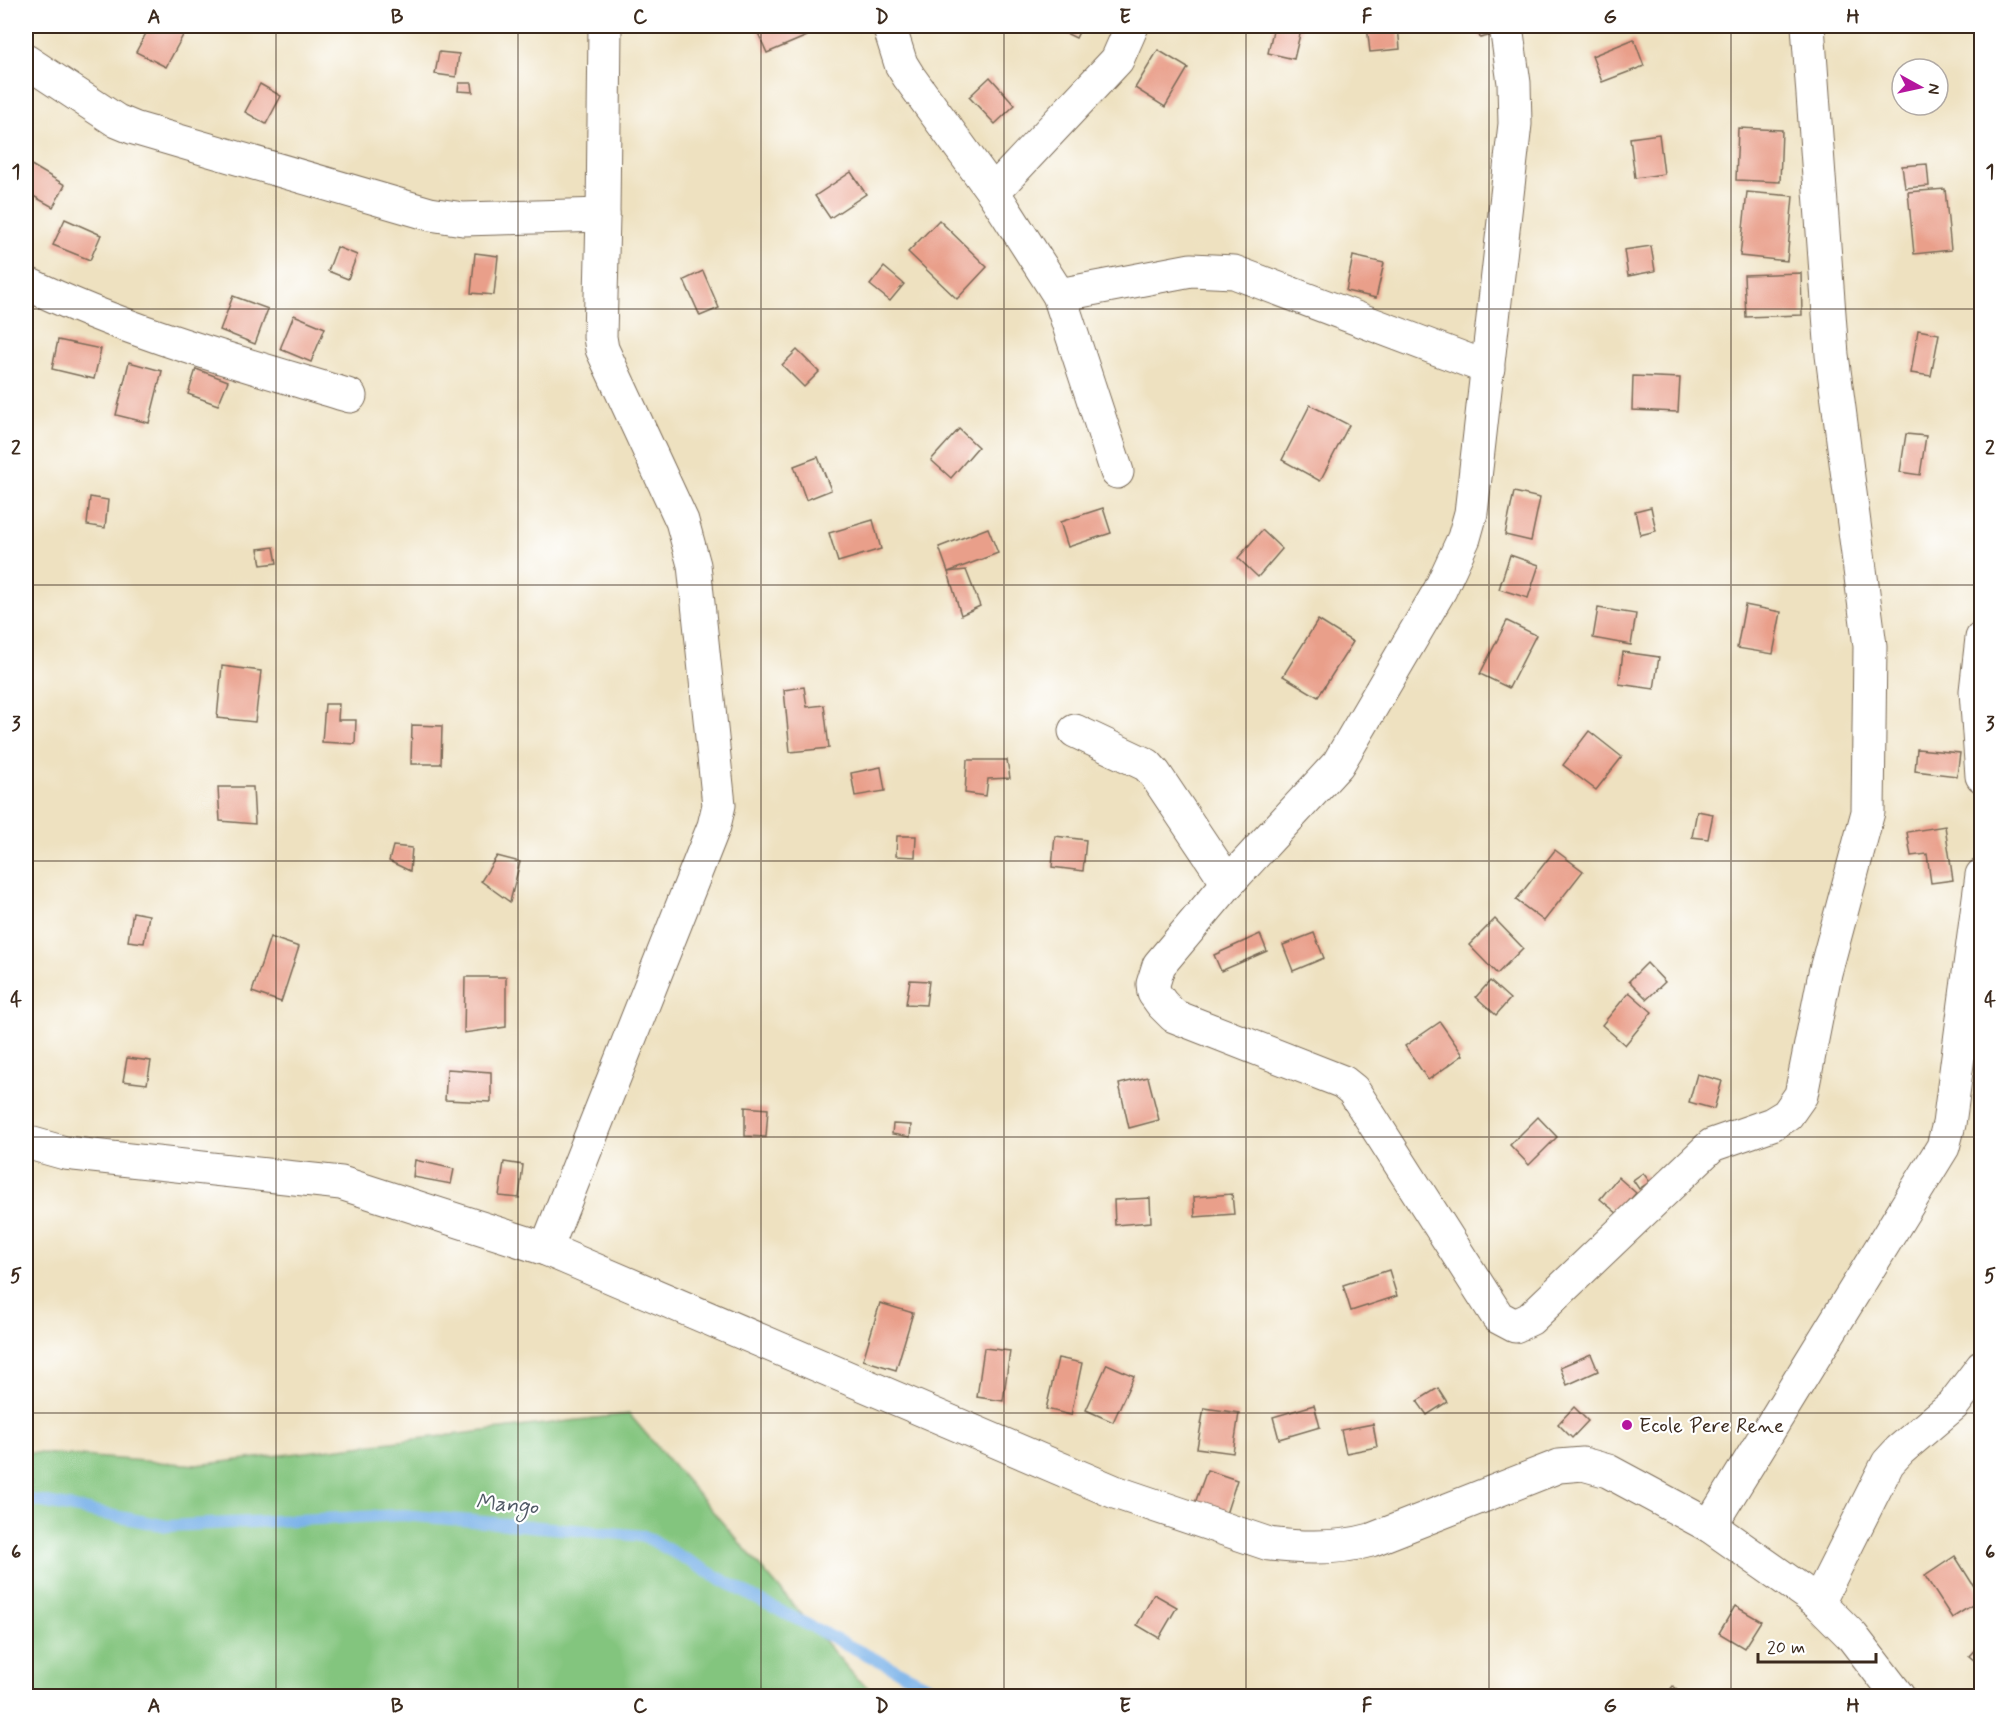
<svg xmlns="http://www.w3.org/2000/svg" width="2007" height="1722" font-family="Mynerve,sans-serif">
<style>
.green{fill:#83c57e;stroke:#5f784e;stroke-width:1.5}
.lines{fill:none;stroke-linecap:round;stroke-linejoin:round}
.stream{stroke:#78b1e8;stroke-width:12}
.building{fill:#e99f8a}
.street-casing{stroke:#7a6a57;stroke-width:35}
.street{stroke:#fff;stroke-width:33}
.grid{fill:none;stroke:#3b2a1e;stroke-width:1.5;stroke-opacity:0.55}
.poi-dot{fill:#b5179e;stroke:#fff;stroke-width:2}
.labels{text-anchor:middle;stroke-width:4.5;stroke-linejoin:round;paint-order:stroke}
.poi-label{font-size:21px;fill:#3b2a1e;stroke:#fff;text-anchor:start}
.water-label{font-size:22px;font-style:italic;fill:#505965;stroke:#fff}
.neatline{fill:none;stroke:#3b2a1e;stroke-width:2}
.grid-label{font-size:20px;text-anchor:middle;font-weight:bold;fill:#3b2a1e}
</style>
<rect width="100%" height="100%" fill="#fff"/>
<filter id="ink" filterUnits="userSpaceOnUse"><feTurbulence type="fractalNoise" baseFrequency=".0167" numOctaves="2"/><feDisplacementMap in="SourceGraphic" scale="12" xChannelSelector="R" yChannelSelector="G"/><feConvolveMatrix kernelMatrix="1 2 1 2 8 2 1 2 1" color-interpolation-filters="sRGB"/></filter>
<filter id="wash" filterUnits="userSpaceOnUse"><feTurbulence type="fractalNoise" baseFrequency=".008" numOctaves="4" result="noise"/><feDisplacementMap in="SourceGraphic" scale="24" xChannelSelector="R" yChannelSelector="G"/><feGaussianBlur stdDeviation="1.35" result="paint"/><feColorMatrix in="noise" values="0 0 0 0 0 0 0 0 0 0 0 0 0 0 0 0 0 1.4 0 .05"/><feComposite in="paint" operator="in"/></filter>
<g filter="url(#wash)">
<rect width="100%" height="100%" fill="#eee1c0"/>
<!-- green -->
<polygon class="green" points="629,1414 857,1679 879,1696 26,1696 26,1452 197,1465"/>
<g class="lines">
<!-- stream -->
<polyline class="stream" points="26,1499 167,1526 403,1515 644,1536 755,1598 948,1696"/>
</g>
<g id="blocks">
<!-- building -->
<g class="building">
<polygon points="150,26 188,26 166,67 136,52"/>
<polygon points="755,26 803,26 807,36 767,53"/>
<polygon points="1056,26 1082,26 1076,38 1055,28"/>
<polygon points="1274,26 1302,26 1294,59 1268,53"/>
<polygon points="1367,26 1398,26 1400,49 1370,52"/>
<polygon points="1477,26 1498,26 1500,33 1480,38"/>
<polygon points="1634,39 1644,66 1602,82 1592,56"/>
<polygon points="1158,50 1188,68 1165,107 1135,88"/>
<polygon points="439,52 459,54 456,77 435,74"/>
<polygon points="990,77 1015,105 995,124 969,97"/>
<polygon points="459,83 472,83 473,92 458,91"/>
<polygon points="260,84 281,96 266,124 245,112"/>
<polygon points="1738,128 1782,130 1780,182 1736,180"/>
<polygon points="1659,134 1664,174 1635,178 1630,138"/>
<polygon points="28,163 65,185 53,207 26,192 26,167"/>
<polygon points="1927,164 1929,186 1905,188 1902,166"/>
<polygon points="851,172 866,194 830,218 815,196"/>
<polygon points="1945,189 1951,250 1914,254 1908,192"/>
<polygon points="1747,192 1793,196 1787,261 1740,256"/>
<polygon points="65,219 101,235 90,260 53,245"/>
<polygon points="939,220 987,267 957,299 908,252"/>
<polygon points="1651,246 1655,271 1628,276 1624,250"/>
<polygon points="337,247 357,255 348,279 328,271"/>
<polygon points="475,253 498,256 494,295 471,293"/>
<polygon points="1353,256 1384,263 1376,298 1346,291"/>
<polygon points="884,267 904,284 890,301 870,285"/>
<polygon points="703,271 719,308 700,316 684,280"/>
<polygon points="1801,273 1802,315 1746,317 1744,275"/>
<polygon points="233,296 268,309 255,344 220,330"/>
<polygon points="294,315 325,328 311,362 280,349"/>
<polygon points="1918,330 1939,334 1931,376 1911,373"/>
<polygon points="58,340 101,349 94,379 52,369"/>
<polygon points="797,350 819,372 804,387 782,365"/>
<polygon points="129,362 162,371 149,423 116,415"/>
<polygon points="196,369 228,381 218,405 188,394"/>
<polygon points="1633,376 1680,378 1678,412 1632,410"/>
<polygon points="1310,405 1349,425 1320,481 1282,460"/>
<polygon points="959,429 978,447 951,478 931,460"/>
<polygon points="1906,434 1926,436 1920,475 1900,472"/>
<polygon points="818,457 831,490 806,500 794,466"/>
<polygon points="1514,492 1540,498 1531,541 1505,535"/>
<polygon points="90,497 108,500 105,528 87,525"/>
<polygon points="1651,507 1656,531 1640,535 1635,511"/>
<polygon points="1103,508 1111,533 1068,547 1060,522"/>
<polygon points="873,520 881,549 838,562 829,533"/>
<polygon points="988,528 998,553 948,572 939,547"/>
<polygon points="1262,530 1282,549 1258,577 1238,558"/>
<polygon points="274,547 277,563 261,565 258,549"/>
<polygon points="1510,555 1539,565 1528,598 1499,589"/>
<polygon points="966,570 980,606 961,615 948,572"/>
<polygon points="1745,605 1781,612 1773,654 1737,648"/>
<polygon points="1598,608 1636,614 1631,645 1593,638"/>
<polygon points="1318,620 1353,642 1318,697 1283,676"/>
<polygon points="1507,621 1536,635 1509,688 1480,674"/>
<polygon points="1623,652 1659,657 1654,689 1619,684"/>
<polygon points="222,666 261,671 255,722 217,718"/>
<polygon points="804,687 807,707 824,705 829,748 790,752 784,690"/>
<polygon points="325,704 339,704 338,720 356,720 355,744 322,742"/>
<polygon points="412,725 442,726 441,764 411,764"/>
<polygon points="1589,731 1622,757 1596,790 1563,765"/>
<polygon points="1917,749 1960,753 1957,776 1915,771"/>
<polygon points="967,760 1007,760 1010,778 988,779 986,796 965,793"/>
<polygon points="881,767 885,791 855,796 851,773"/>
<polygon points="218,787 253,787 255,824 220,821"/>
<polygon points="1697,811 1713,814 1708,839 1692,837"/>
<polygon points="1945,826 1953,880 1931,883 1927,854 1911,856 1907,832"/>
<polygon points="897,836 916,836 915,857 896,856"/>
<polygon points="1055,836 1086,840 1083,871 1052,867"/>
<polygon points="393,846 412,848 410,871 389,861"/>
<polygon points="1555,850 1583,871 1544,921 1516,900"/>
<polygon points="497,856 520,862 510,902 481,881"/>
<polygon points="133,912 149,915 144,943 128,941"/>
<polygon points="1495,919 1523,948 1497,974 1469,945"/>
<polygon points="1314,933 1324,958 1293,971 1283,945"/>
<polygon points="1260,934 1267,951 1221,971 1214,955"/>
<polygon points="270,937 299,947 281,1002 252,992"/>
<polygon points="1647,963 1665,982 1647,999 1629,981"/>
<polygon points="465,977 506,977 506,1027 464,1033"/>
<polygon points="910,980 929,981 926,1005 906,1004"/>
<polygon points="1490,981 1510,999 1496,1015 1476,997"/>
<polygon points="1629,992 1652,1012 1625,1045 1602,1025"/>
<polygon points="1440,1022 1463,1055 1428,1080 1405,1046"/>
<polygon points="127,1058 151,1061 147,1084 123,1081"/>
<polygon points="447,1069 491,1072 491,1102 445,1100"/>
<polygon points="1697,1074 1722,1081 1714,1109 1689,1102"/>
<polygon points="1148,1077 1159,1120 1129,1128 1119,1084"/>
<polygon points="745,1107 768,1109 766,1137 745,1136"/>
<polygon points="1538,1117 1557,1137 1529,1165 1510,1145"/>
<polygon points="893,1124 911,1125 910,1137 892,1134"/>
<polygon points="415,1160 454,1169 451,1184 413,1177"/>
<polygon points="504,1162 523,1165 519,1198 499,1196"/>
<polygon points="1643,1173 1650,1182 1639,1189 1633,1180"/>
<polygon points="1618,1177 1636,1193 1618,1214 1600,1199"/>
<polygon points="1232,1194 1234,1214 1195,1217 1194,1197"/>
<polygon points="1150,1198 1151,1222 1115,1225 1114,1200"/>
<polygon points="1389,1270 1397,1296 1351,1311 1343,1285"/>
<polygon points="880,1303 913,1313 896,1370 863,1360"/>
<polygon points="984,1348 1010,1351 1003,1401 977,1397"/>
<polygon points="1591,1354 1598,1371 1567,1385 1560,1367"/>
<polygon points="1058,1358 1082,1363 1071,1415 1046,1409"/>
<polygon points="1107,1364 1134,1376 1113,1422 1086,1410"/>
<polygon points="1438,1388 1447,1402 1427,1415 1417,1401"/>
<polygon points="1314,1405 1320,1427 1279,1439 1273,1417"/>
<polygon points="1574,1407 1588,1421 1572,1438 1558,1424"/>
<polygon points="1204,1408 1239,1413 1233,1453 1197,1448"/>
<polygon points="1373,1424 1377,1447 1346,1453 1341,1430"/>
<polygon points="1207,1470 1237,1480 1226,1514 1195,1503"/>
<polygon points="1955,1556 1982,1599 1952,1618 1925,1576"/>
<polygon points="1154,1594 1177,1607 1159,1638 1137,1625"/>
<polygon points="1735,1606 1761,1621 1744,1648 1719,1633"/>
<polygon points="1982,1642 1982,1667 1969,1656"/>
<polygon points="1673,1686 1686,1696 1665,1696"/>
</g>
</g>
</g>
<g filter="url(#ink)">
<use href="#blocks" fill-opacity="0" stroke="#7a6a57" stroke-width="1.5"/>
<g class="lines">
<defs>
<g id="street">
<polyline points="889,26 901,64 909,77 993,192 1059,295 1117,472"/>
<polyline points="1506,26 1514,83 1515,124 1471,513 1464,538 1440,590 1338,764 1228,883 1159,965 1153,984 1154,993 1162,1004 1174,1016 1343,1082 1353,1090 1498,1317 1515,1326 1530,1319 1712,1145 1772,1124 1787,1115 1801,1095 1825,973 1868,812 1870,646 1832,355 1808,26"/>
<polyline points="26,61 117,121 134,128 430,214 463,219 603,215"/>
<polyline points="993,192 1117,60 1132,26"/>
<path d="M 26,283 C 129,333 241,363 350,396"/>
<polyline points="1059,295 1191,270 1234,272 1488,368"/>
<polyline points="1982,638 1976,691 1982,776"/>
<polyline points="1075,731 1147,765 1155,774 1228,883"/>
<path d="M 26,1142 L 65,1153 L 341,1183 L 546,1249 L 1115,1492 L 1269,1544 C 1301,1548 1339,1549 1371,1540 L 1559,1466 L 1583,1464 L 1608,1471 L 1710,1526 L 1818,1602 L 1852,1636 L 1898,1696"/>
<polyline points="546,1249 714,826 719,805 694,565 682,521 602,349 600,337 603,215 605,26"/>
<polyline points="1710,1526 1943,1147 1949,1124 1982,875"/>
<polyline points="1818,1602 1888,1463 1900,1450 1953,1405 1982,1367"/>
</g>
</defs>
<!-- street casing -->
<use href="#street" class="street-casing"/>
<!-- street -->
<use href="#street" class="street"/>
</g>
</g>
<!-- grid -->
<path class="grid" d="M 276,26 L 276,1696M 518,26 L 518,1696M 761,26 L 761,1696M 1004,26 L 1004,1696M 1246,26 L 1246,1696M 1489,26 L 1489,1696M 1731,26 L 1731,1696M 26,309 L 1982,309M 26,585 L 1982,585M 26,861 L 1982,861M 26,1137 L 1982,1137M 26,1413 L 1982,1413"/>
<!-- markers -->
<circle class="poi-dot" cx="1627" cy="1425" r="6"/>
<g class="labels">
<!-- poi labels -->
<g class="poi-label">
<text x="1639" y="1432">Ecole Pere Rene</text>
</g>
<!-- water labels -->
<g class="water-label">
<text transform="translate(507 1503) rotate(5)" y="8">Mango</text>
</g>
</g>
<!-- margin -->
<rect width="2007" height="1722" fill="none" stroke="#fff" stroke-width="66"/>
<!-- north arrow -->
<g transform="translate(1920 87) rotate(98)"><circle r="28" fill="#ffffff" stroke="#b1aaa5" stroke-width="1.5"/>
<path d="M0-4.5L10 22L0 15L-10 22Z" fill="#b5179e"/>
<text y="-9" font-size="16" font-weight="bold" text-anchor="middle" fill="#3b2a1e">N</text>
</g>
<!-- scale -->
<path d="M1758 1653v9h118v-9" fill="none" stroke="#3b2a1e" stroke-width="3"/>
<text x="1767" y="1653" font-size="18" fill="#3b2a1e" stroke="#ffffff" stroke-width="4.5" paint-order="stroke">20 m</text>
<rect x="33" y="33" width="1941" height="1656" class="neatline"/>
<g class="grid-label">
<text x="154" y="23">A</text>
<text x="397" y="23">B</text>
<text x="640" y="23">C</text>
<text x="882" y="23">D</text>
<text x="1125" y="23">E</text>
<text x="1367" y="23">F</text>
<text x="1610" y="23">G</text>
<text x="1853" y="23">H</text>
<text x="16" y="178">1</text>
<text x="1990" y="178">1</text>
<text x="16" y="454">2</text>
<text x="1990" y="454">2</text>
<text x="16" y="730">3</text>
<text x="1990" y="730">3</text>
<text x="16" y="1006">4</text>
<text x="1990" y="1006">4</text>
<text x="16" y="1282">5</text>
<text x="1990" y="1282">5</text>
<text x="16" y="1558">6</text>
<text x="1990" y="1558">6</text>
<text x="154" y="1712">A</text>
<text x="397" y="1712">B</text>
<text x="640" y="1712">C</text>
<text x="882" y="1712">D</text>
<text x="1125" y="1712">E</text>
<text x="1367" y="1712">F</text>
<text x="1610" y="1712">G</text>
<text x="1853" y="1712">H</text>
</g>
</svg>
